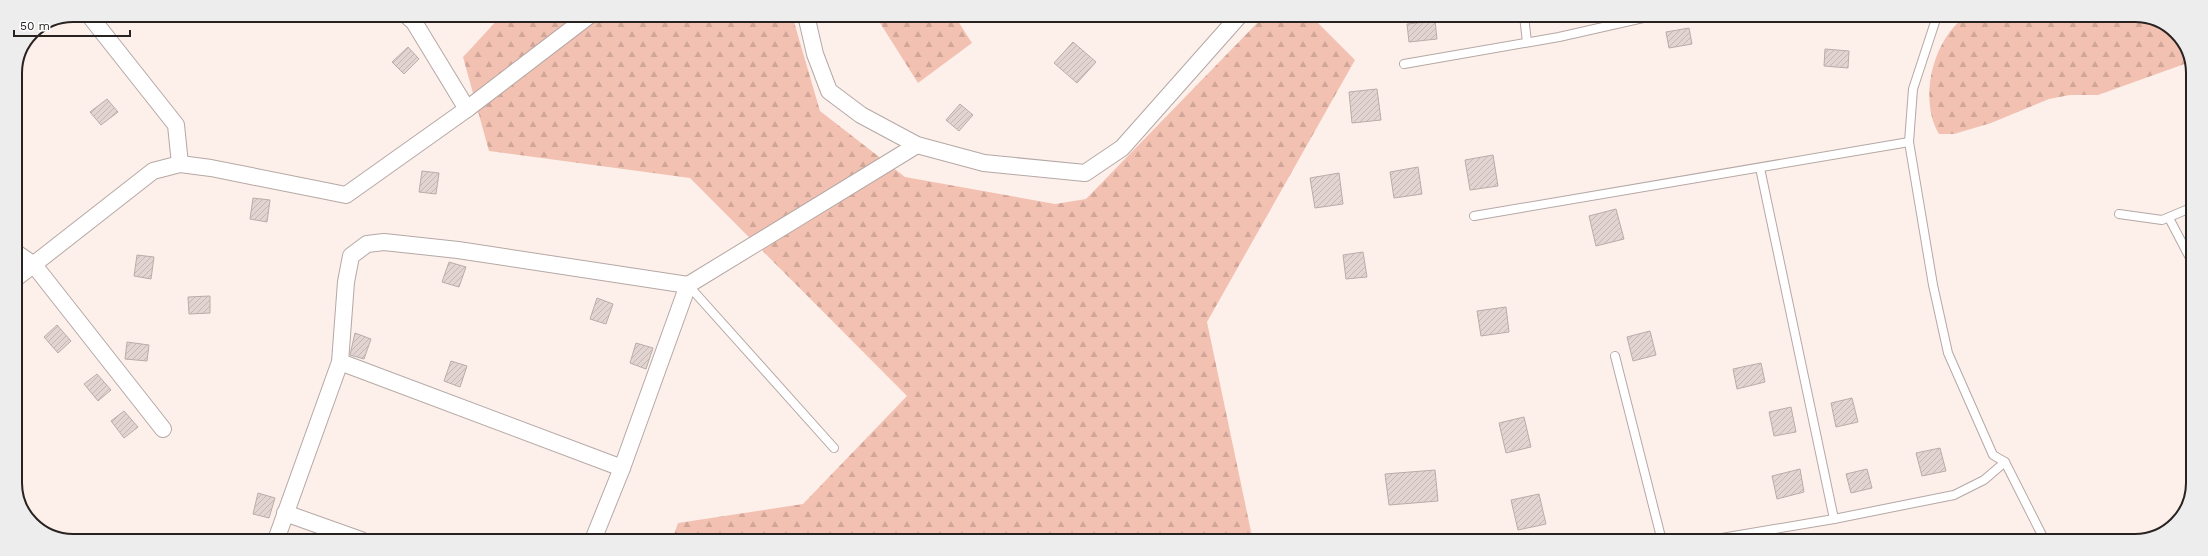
<svg xmlns="http://www.w3.org/2000/svg" width="2208" height="556" font-family="'Work Sans',sans-serif">
<style>
.forest{fill:url(#forest-firs)}
.building{fill:url(#building-hatch);stroke:#baada9}
.lines{fill:none;stroke-linecap:round;stroke-linejoin:round}
.lane-casing{stroke:#b5a8a5;stroke-width:10}
.street-casing{stroke:#b5a8a5;stroke-width:18}
.lane{stroke:#fff;stroke-width:8}
.street{stroke:#fff;stroke-width:16}
.rim{fill:none;stroke:#282321;stroke-width:2}
</style>
<defs>
<pattern id="forest-firs" width="22" height="20" patternUnits="userSpaceOnUse"><rect width="22" height="20" fill="#f3c1b1"/><path d="M5 1l3.5 6h-7zM16 11l3.5 6h-7z" fill="#d0a698"/></pattern>
<pattern id="building-hatch" width="6" height="6" patternUnits="userSpaceOnUse"><rect width="6" height="6" fill="#e2d5d1"/><path d="M-1 1l2-2M0 6l6-6M5 7l2-2" fill="none" stroke="#c2b7b3"/></pattern>
</defs>
<rect width="100%" height="100%" fill="#fdf0eb"/>
<!-- forest -->
<g class="forest">
<polygon points="502,15 792,15 820,111 905,177 1055,204 1086,199 1264,16 1311,16 1355,60 1207,322 1253,541 672,540 678,523 803,504 907,396 690,178 489,151 463,57"/>
<polygon points="875,15 954,15 972,43 918,83"/>
<path d="M 1966,16 L 2146,16 L 2178,35 L 2190,62 L 2098,95 L 2070,95 L 2049,99 L 1991,123 L 1954,134 L 1939,134 C 1918,99 1933,39 1966,16 Z"/>
</g>
<!-- building -->
<g class="building">
<polygon points="1435,21 1437,39 1409,42 1407,24"/>
<polygon points="1689,28 1692,44 1669,48 1666,32"/>
<polygon points="1073,42 1096,62 1077,83 1054,63"/>
<polygon points="408,47 419,59 404,74 392,62"/>
<polygon points="1825,49 1849,51 1848,68 1824,66"/>
<polygon points="1377,89 1381,120 1352,123 1349,92"/>
<polygon points="107,99 118,112 101,125 90,112"/>
<polygon points="960,104 973,115 959,131 946,120"/>
<polygon points="1493,155 1498,186 1470,190 1465,160"/>
<polygon points="1418,167 1422,194 1394,198 1390,172"/>
<polygon points="422,171 439,173 436,194 419,192"/>
<polygon points="1339,173 1343,204 1315,208 1310,178"/>
<polygon points="253,198 270,200 267,222 250,219"/>
<polygon points="1616,209 1624,239 1596,246 1589,216"/>
<polygon points="1363,252 1367,277 1346,279 1343,255"/>
<polygon points="137,255 154,257 151,279 134,276"/>
<polygon points="449,262 466,267 459,287 442,282"/>
<polygon points="210,296 210,313 189,314 188,297"/>
<polygon points="597,298 613,304 606,324 590,319"/>
<polygon points="1506,307 1509,332 1481,336 1477,311"/>
<polygon points="57,325 71,341 58,353 44,337"/>
<polygon points="1650,331 1656,355 1633,361 1627,337"/>
<polygon points="355,333 371,339 364,359 350,355"/>
<polygon points="127,342 149,345 147,361 125,359"/>
<polygon points="636,343 653,348 646,369 630,363"/>
<polygon points="451,361 467,366 460,387 444,381"/>
<polygon points="1761,363 1765,382 1737,389 1733,369"/>
<polygon points="97,374 111,390 98,401 84,384"/>
<polygon points="1852,398 1858,422 1836,427 1831,403"/>
<polygon points="1791,407 1796,432 1774,436 1769,412"/>
<polygon points="124,411 138,427 124,438 111,421"/>
<polygon points="1524,417 1531,447 1506,453 1499,423"/>
<polygon points="1940,448 1946,471 1922,476 1916,453"/>
<polygon points="1800,469 1804,492 1777,499 1772,476"/>
<polygon points="1867,469 1872,488 1851,493 1846,474"/>
<polygon points="1435,470 1438,501 1389,505 1385,474"/>
<polygon points="258,493 275,498 269,518 253,514"/>
<polygon points="1539,494 1546,524 1518,530 1511,500"/>
</g>
<g class="lines">
<defs>
<g id="lane">
<polyline points="1524,16 1527,42"/>
<polyline points="1937,16 1913,89 1909,142 1933,285 1948,353 1993,455 2005,462 2045,541"/>
<polyline points="1404,64 1559,37 1652,16"/>
<polyline points="1760,168 1834,519"/>
<polyline points="2119,214 2162,220 2193,207"/>
<polyline points="1474,216 1909,142"/>
<polyline points="2169,218 2190,258 2192,257"/>
<polyline points="688,285 834,448"/>
<polyline points="1615,356 1662,541"/>
<polyline points="1704,541 1834,519 1954,495 1984,480 2005,462"/>
</g>
<g id="street">
<polyline points="89,15 176,125 180,164"/>
<polyline points="406,15 414,22 467,109"/>
<polyline points="806,15 815,54 829,91 861,115 917,145 984,163 1085,173 1122,148 1239,16"/>
<polyline points="15,252 34,265 163,429"/>
<polyline points="15,279 153,171 180,164 211,168 346,195 467,109 590,15"/>
<polyline points="340,362 622,468"/>
<polyline points="285,513 361,540"/>
<polyline points="276,540 340,362 346,282 351,256 367,244 384,242 458,250 688,285"/>
<polyline points="593,540 622,468 688,285 917,145"/>
</g>
</defs>
<!-- lane casing -->
<use href="#lane" class="lane-casing"/>
<!-- street casing -->
<use href="#street" class="street-casing"/>
<!-- lane -->
<use href="#lane" class="lane"/>
<!-- street -->
<use href="#street" class="street"/>
</g>
<!-- crop -->
<path d="M0 0H2208V556H0ZM73 22H2135A51 51 0 0 1 2186 73V483A51 51 0 0 1 2135 534H73A51 51 0 0 1 22 483V73A51 51 0 0 1 73 22Z" fill="#eeeded" fill-rule="evenodd"/>
<path class="rim" d="M73 22H2135A51 51 0 0 1 2186 73V483A51 51 0 0 1 2135 534H73A51 51 0 0 1 22 483V73A51 51 0 0 1 73 22Z"/>
<!-- scale -->
<path d="M14 30v6h116v-6" fill="none" stroke="#282321" stroke-width="2"/>
<text x="20" y="30" font-size="12" fill="#282321" stroke="#ffffff" stroke-width="3" paint-order="stroke">50 m</text>
</svg>
